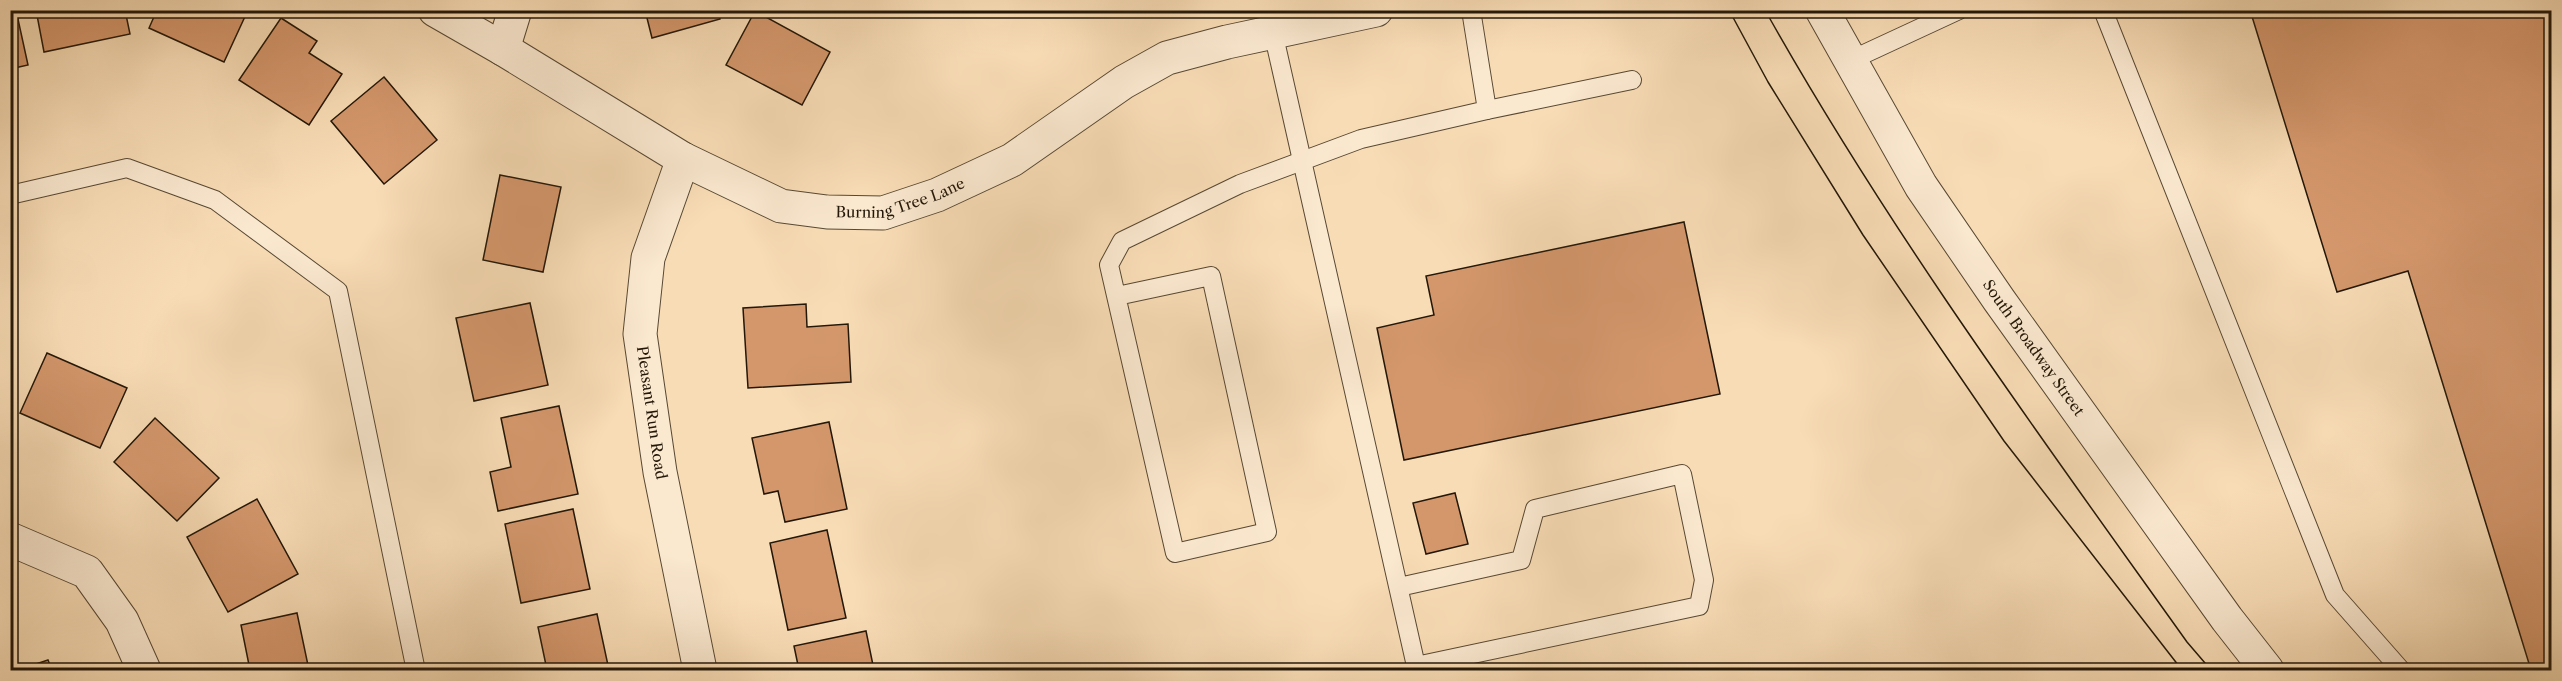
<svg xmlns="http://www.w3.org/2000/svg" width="2562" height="681" font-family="'Libre Caslon Text',serif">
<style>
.building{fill:#d4976c;stroke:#231708;stroke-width:1.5}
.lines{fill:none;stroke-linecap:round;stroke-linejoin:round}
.service-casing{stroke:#584833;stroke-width:20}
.minor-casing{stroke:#584833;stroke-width:35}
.tertiary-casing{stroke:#584833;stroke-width:35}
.service{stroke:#fae8cf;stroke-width:18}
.minor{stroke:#fae8cf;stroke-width:33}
.tertiary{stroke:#fae8cf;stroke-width:33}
.tram{stroke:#231708;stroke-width:1.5}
.labels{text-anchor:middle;stroke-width:5;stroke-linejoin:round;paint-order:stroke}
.street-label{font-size:15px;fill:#231708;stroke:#fae8cf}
</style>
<rect width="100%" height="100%" fill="#f8dcb5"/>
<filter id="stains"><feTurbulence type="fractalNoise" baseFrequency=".00333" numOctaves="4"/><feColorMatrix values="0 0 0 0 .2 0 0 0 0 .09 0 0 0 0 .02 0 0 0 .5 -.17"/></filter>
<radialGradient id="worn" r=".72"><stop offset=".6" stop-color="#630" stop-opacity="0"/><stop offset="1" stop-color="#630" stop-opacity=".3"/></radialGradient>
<!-- building -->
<g class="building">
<polygon points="10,10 16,10 28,65 10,69"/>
<polygon points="36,10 125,10 130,34 44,52"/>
<polygon points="157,10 248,10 224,62 149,28"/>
<polygon points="645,10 718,10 720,19 652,38"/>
<polygon points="2250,10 2552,10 2552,670 2531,670 2408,271 2337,292"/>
<polygon points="755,11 830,52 802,105 726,65"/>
<polygon points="281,18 317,41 309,53 342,74 309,125 239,80"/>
<polygon points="384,77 437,140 384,184 331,121"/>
<polygon points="500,175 561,187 543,272 483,260"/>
<polygon points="1684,222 1720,394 1404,460 1377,328 1434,315 1426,276"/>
<polygon points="530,303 548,385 474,401 456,318"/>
<polygon points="806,304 807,327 848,324 851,382 748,388 743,308"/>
<polygon points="47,353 127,388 100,448 20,413"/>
<polygon points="559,406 578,494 498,511 490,472 511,467 501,418"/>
<polygon points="155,418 219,478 177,521 114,462"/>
<polygon points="829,422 847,509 785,522 778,491 764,494 752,438"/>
<polygon points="1455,493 1468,544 1426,554 1413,503"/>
<polygon points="257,499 298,574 228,612 187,537"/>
<polygon points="573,509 590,589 521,603 505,524"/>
<polygon points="827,530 846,618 788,630 770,543"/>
<polygon points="297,613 309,670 250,670 241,625"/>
<polygon points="597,614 609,670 547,670 538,627"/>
<polygon points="866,631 874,670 799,670 794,646"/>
<polygon points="48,660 52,670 18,670"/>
</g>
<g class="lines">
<defs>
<g id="service">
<polyline points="2103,10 2335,595 2401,670"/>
<polyline points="1273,32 1416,666 1699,606 1704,580 1682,474 1535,509 1521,560 1399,587"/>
<polyline points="1849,61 1959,10"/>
<polyline points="1487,110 1632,80"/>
<polyline points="10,195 127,168 215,200 338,291 415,666 412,670"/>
<polyline points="1117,296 1211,276 1267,532 1175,553 1109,265 1122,241 1240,184 1361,139 1487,110 1471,10"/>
</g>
<g id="minor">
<path id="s1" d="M 435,10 L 503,49 L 683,159 L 781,206 L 827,212 L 883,213 L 937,195 L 1012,160 L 1124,82 L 1167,58 L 1227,42 L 1376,10"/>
<polyline points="503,49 515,10"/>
<path id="s2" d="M 683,159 L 648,258 L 640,334 L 660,472 L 700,670"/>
<polyline points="10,539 87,572 122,621 144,670"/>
</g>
<g id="tertiary">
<path id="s3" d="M 1822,10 L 1921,186 L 1999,300 L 2227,619 L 2267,670"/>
</g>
</defs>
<!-- service casing -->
<use href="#service" class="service-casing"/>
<!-- minor casing -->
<use href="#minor" class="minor-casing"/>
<!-- tertiary casing -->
<use href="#tertiary" class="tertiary-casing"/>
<!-- service -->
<use href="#service" class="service"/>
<!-- minor -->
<use href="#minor" class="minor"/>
<!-- tertiary -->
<use href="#tertiary" class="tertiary"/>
<!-- tram -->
<g class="tram">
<polyline points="1729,10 1768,82 1863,235 2004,441 2182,670"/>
<path d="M 1765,10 C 1889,231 2040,436 2187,642 L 2211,670"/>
</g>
</g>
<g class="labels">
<!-- street labels -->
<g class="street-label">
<text dy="5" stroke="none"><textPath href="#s1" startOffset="520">Burning Tree Lane</textPath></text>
<text dy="5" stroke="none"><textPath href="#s3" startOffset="399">South Broadway Street</textPath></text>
<text dy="5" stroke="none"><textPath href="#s2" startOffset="261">Pleasant Run Road</textPath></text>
</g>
</g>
<!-- margin -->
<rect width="2562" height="681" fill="none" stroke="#f8dcb5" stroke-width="36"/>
<rect x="12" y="12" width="2538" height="657" fill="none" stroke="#231708" stroke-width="3"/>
<rect x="18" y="18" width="2526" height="645" fill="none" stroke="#231708" stroke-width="1.5"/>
<rect width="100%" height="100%" filter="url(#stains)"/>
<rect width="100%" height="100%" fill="url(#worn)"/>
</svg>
